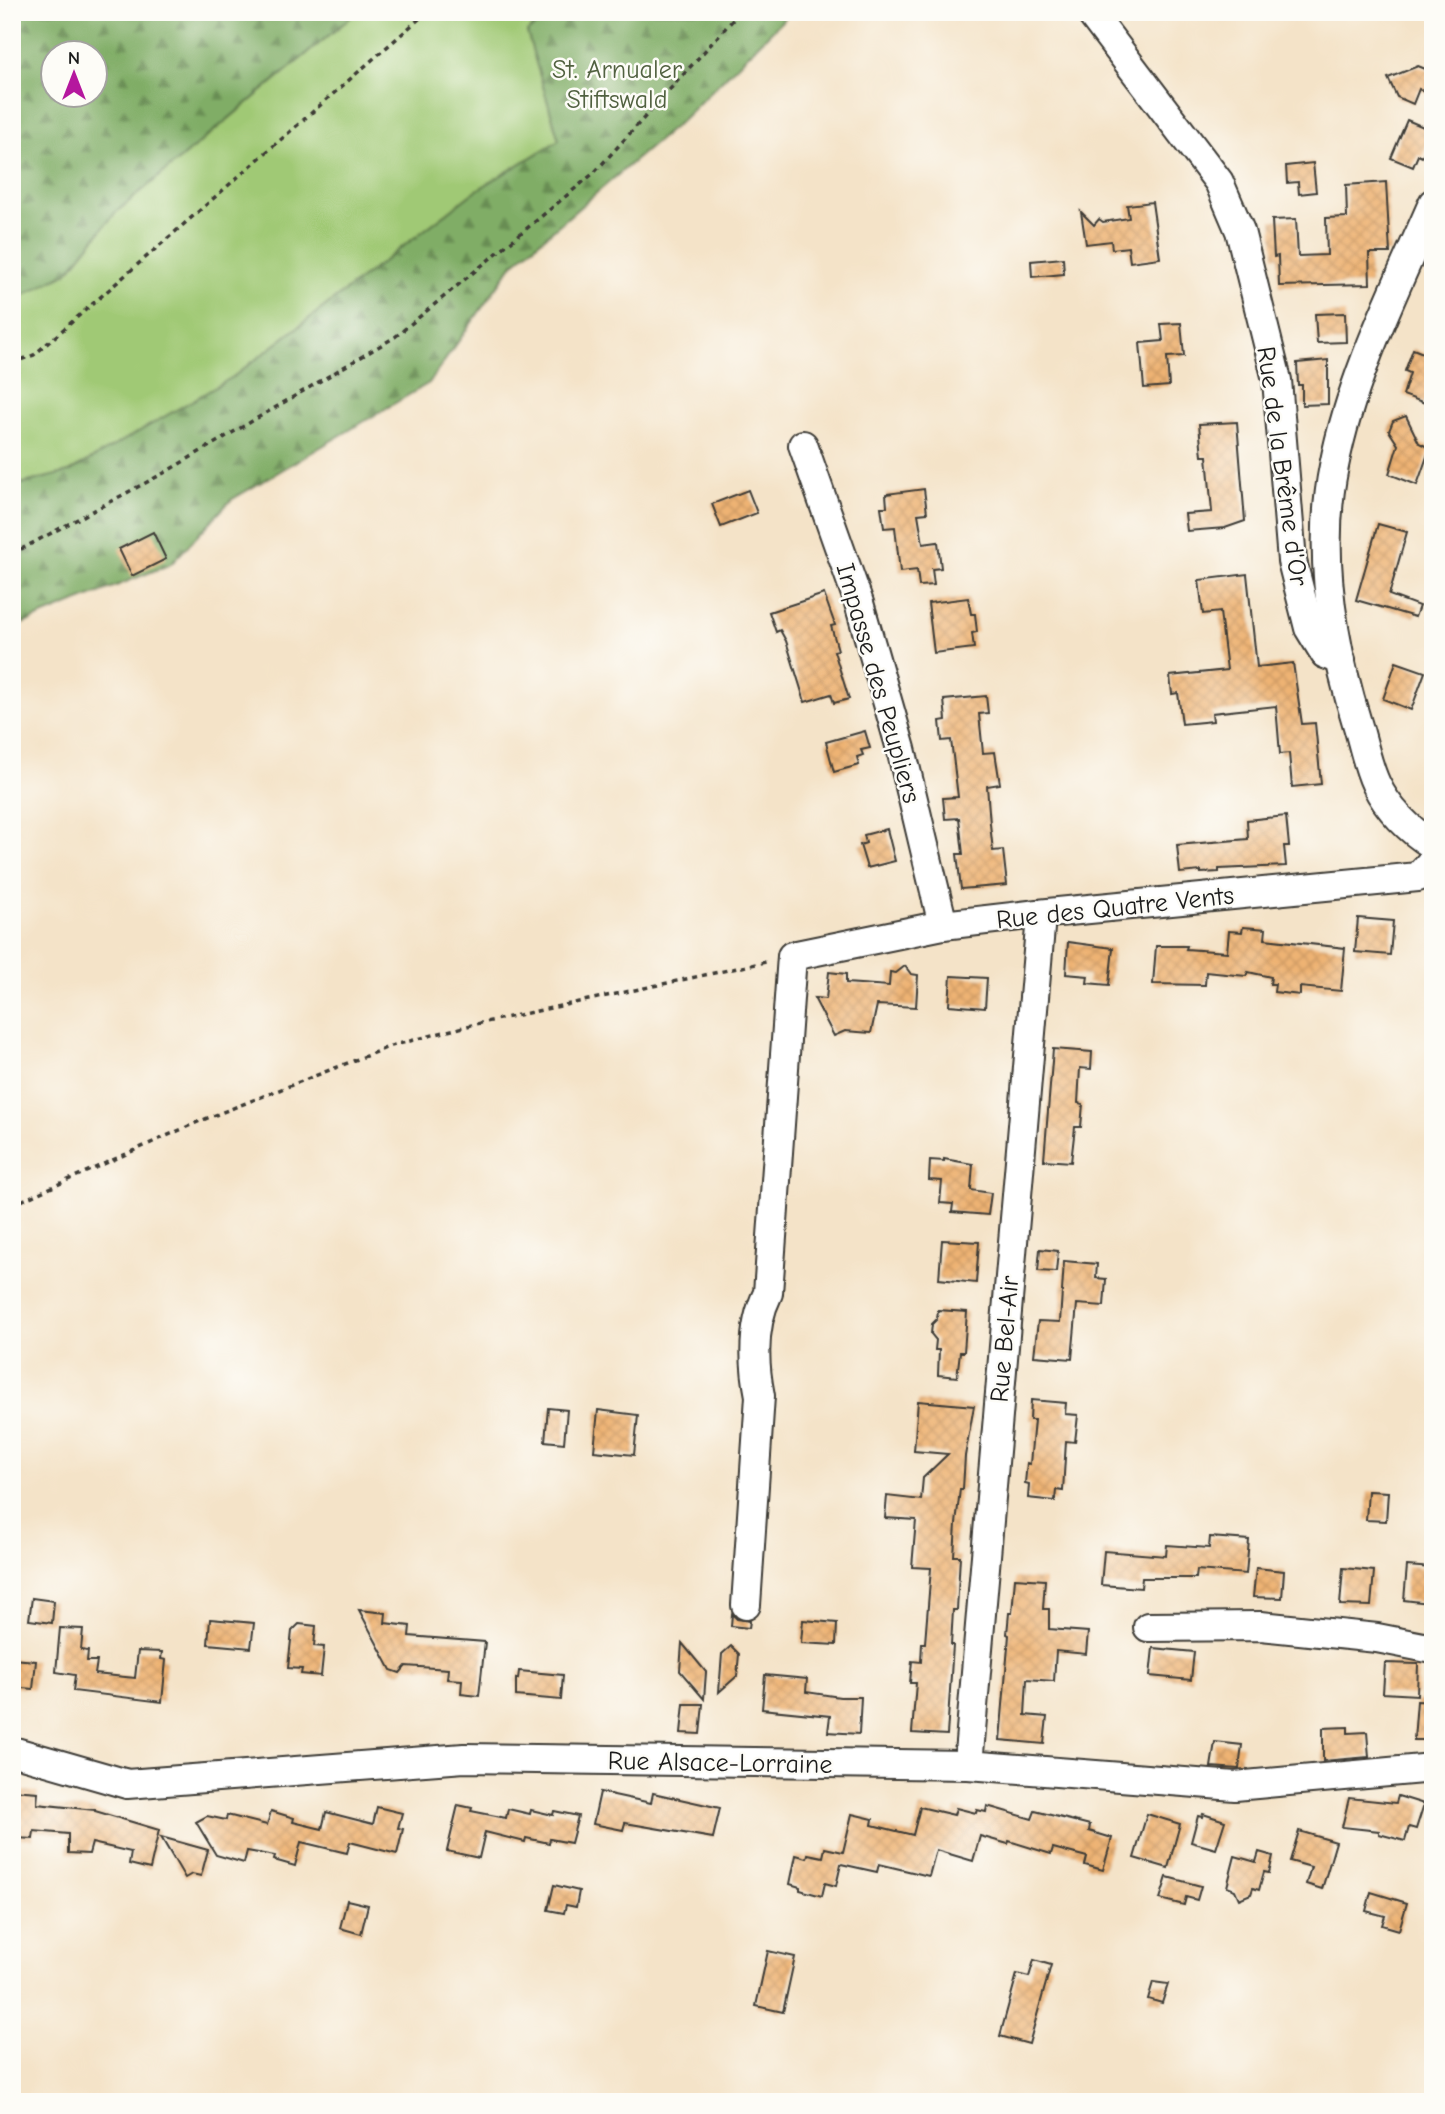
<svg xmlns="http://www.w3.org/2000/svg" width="1445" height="2114" font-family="'Comic Neue',sans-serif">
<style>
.grass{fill:#a0c975;stroke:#5e7248;stroke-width:2}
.forest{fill:url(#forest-firs);stroke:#4e6441;stroke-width:2;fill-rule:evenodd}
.building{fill:url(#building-cross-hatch)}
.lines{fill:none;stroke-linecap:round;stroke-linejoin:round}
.minor-casing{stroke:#3c3a36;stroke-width:32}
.path{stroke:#3c3a36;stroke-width:3.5;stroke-dasharray:5 5;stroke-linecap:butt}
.minor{stroke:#fff;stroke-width:28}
.labels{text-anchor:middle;stroke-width:5;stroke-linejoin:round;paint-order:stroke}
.park-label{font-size:26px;fill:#516140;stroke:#fdfcf7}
.street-label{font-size:26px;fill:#1c1c1c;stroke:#fdfcf7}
</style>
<defs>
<pattern id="forest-firs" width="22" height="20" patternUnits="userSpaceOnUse" patternTransform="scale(1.75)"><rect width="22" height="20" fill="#80ad66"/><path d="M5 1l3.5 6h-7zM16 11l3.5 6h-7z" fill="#688c53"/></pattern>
<pattern id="building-cross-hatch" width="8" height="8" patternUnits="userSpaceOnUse" patternTransform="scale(1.75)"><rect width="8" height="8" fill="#eeb373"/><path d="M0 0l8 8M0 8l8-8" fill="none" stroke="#cc9963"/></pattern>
</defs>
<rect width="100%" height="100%" fill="#fdfcf7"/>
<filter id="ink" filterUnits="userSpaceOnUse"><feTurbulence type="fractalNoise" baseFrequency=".0143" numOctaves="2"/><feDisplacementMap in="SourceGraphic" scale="14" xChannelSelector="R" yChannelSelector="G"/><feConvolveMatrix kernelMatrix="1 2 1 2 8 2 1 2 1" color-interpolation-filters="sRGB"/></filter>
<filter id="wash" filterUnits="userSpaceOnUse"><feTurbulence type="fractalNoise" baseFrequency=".00686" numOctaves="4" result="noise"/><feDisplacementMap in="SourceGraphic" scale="28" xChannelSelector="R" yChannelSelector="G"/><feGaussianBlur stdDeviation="1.57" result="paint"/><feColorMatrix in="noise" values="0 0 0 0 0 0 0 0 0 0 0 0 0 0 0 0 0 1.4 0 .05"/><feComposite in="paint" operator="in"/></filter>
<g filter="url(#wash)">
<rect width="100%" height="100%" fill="#f4e3c8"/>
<!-- grass -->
<polygon class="grass" points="357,12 554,12 527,32 559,140 474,192 233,377 69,472 12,486 12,301 67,273 115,213"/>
<!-- forest -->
<g class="forest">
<path d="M 12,12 L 357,12 L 115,213 L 67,273 L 12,301 ZM 52,52 L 94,52 L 94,94 L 52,94 Z"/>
<polygon points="554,12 791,12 681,121 513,264 429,383 231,500 171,564 12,628 12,486 69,472 233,377 474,192 559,140 527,32"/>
</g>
<g id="blocks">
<!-- building -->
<g class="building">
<polygon points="1418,66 1433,72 1433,96 1419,89 1413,104 1397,97 1388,78"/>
<polygon points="1407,120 1433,131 1422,157 1418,155 1413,167 1391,158"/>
<polygon points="1313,163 1316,192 1299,194 1298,182 1287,183 1286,166"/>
<polygon points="1386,182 1390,253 1369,253 1370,284 1279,286 1278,256 1274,257 1272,220 1296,219 1298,256 1327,255 1326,218 1347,217 1346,185"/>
<polygon points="1152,202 1160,258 1130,262 1128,247 1112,249 1111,241 1086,244 1081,212 1094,225 1099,219 1103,222 1129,218 1127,205"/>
<polygon points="1063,258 1064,274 1032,277 1031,261"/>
<polygon points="1345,313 1346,342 1317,343 1315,314"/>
<polygon points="1181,323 1184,356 1167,357 1169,386 1144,388 1140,343 1163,341 1161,324"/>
<polygon points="1413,349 1433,357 1433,406 1403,395 1410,373 1405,371"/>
<polygon points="1328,360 1328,404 1302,405 1302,385 1298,385 1297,363"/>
<polygon points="1406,416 1419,443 1430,448 1417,485 1389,474 1398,445 1389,431 1393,421"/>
<polygon points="1237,422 1245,521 1225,528 1187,531 1185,514 1212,512 1207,456 1202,456 1199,424"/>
<polygon points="924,489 927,513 918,514 923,544 938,542 941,568 932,569 934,585 919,586 917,570 900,572 895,527 884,528 881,507 887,507 886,494"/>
<polygon points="748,490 757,513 721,527 712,504"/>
<polygon points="1378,524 1407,532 1389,595 1419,606 1415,617 1356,600"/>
<polygon points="153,532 166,559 132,576 119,549"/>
<polygon points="1247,574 1257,667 1293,663 1302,724 1315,723 1321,784 1292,787 1289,753 1280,754 1276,706 1212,713 1213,721 1182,724 1178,693 1172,694 1170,676 1227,670 1220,612 1203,614 1199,580"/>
<polygon points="824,594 835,625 831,626 838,650 834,651 849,699 834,703 831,694 805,702 786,641 780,630 776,632 769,612"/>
<polygon points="968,598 971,614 975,614 977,632 972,633 974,648 934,653 928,603"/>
<polygon points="1396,662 1425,672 1411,710 1383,699"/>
<polygon points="986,696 988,713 979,714 983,753 995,752 1000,784 987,786 990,824 993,851 1003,850 1007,885 961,889 957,854 963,854 959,818 945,819 943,798 958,797 951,740 942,741 940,721 946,720 944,700"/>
<polygon points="865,731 870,748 861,750 863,755 857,757 859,765 834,772 826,742"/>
<polygon points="1286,816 1289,846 1284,846 1286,866 1219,869 1219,872 1201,873 1201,871 1180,873 1177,845 1248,839 1247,820"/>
<polygon points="887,829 895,861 867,868 860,845 866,843 864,835"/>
<polygon points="1358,918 1393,921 1390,955 1355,952"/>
<polygon points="1243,927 1266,929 1265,939 1345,948 1341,991 1300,987 1300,995 1274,992 1275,984 1270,984 1271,977 1248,972 1246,976 1206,972 1205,985 1153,984 1156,946 1187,946 1186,949 1227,952 1229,931 1242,932"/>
<polygon points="1068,942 1113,948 1109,985 1087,983 1088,976 1066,974"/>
<polygon points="905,966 911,974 918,975 916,1007 877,1005 871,1033 845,1031 834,1036 814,998 826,999 829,972 846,974 846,983 889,986 890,972 896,973"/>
<polygon points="951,976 987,978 985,1008 949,1005"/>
<polygon points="1053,1049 1092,1052 1091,1069 1080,1068 1078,1103 1083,1104 1081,1127 1075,1127 1071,1162 1044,1160"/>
<polygon points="944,1159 973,1164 971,1190 991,1193 988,1215 952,1212 953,1204 940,1203 942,1181 929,1180 930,1160 944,1161"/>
<polygon points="942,1240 979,1242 976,1283 939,1279"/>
<polygon points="1040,1249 1058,1251 1056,1272 1038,1271"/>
<polygon points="1064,1261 1097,1264 1096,1278 1106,1279 1104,1306 1077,1304 1072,1359 1034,1356 1038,1321 1060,1322"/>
<polygon points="938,1310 967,1312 964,1352 960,1352 957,1377 938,1375 939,1350 935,1350 936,1340 931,1334 932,1324 937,1319"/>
<polygon points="1031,1400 1066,1403 1065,1414 1078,1415 1075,1442 1066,1441 1063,1491 1056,1490 1055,1501 1028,1498 1029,1484 1025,1483 1027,1463 1030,1464 1034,1420 1030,1420"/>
<polygon points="918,1401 974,1406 965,1456 963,1489 960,1489 956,1524 954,1556 960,1556 957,1610 953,1610 951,1645 953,1645 947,1735 912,1733 916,1683 910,1683 912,1661 921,1662 922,1643 925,1643 931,1568 912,1567 916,1520 885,1518 887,1496 921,1500 923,1478 948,1454 914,1451"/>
<polygon points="548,1408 567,1410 564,1443 545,1441"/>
<polygon points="598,1410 638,1415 634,1455 594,1451"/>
<polygon points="1368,1491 1388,1492 1386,1521 1366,1520"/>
<polygon points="1210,1537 1249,1540 1246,1574 1197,1570 1196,1578 1142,1578 1141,1588 1101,1585 1104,1551 1166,1556 1167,1545 1209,1548"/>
<polygon points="1407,1566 1432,1568 1429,1603 1404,1600"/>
<polygon points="1256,1568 1284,1571 1282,1598 1253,1597"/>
<polygon points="1343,1568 1374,1571 1371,1606 1340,1605"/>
<polygon points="1015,1578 1045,1580 1043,1609 1049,1609 1049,1629 1088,1632 1086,1654 1056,1651 1054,1681 1027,1679 1025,1715 1047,1717 1044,1744 1000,1740 1009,1635 1007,1634 1009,1613 1012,1613"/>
<polygon points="32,1598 54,1601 52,1623 29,1620"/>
<polygon points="359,1610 386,1613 385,1623 410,1626 409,1636 485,1642 479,1696 461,1694 462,1680 447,1679 448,1669 406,1666 400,1673 391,1670"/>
<polygon points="732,1614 737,1619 750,1621 749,1628 731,1626"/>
<polygon points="210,1619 254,1623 251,1648 208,1644"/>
<polygon points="803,1620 837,1623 836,1645 801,1643"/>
<polygon points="299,1624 316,1626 314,1646 324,1647 321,1676 301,1674 302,1669 288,1668 292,1631"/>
<polygon points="60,1628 83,1629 81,1650 88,1651 87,1661 97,1661 95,1674 135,1678 138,1651 162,1652 161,1659 166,1660 162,1702 73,1691 75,1675 56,1672"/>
<polygon points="682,1643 706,1672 704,1699 680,1671"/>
<polygon points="731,1646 739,1654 737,1676 719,1692 722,1654"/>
<polygon points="1153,1648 1194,1652 1191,1680 1150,1676"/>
<polygon points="12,1659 36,1661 33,1689 12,1687"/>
<polygon points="1385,1663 1418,1664 1417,1695 1383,1693"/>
<polygon points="519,1671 563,1675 561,1700 516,1696 516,1678 518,1679"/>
<polygon points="765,1675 807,1679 806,1692 840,1697 861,1697 859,1734 828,1732 830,1716 762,1709"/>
<polygon points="1417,1701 1433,1702 1433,1740 1414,1740"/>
<polygon points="684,1704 703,1704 700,1734 681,1733"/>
<polygon points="1348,1727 1348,1733 1367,1732 1369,1757 1323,1761 1323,1728"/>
<polygon points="1215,1742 1242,1745 1239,1769 1211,1767"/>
<polygon points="12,1790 38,1792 37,1804 95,1810 95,1811 159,1830 150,1869 129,1864 131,1852 92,1843 89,1854 68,1853 68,1834 34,1831 33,1839 16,1838 17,1819 12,1818"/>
<polygon points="600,1792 651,1803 653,1793 720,1808 713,1838 625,1823 623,1830 593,1824"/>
<polygon points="1398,1796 1424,1804 1416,1829 1409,1827 1405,1841 1379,1834 1379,1831 1342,1827 1349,1798 1396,1803"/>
<polygon points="458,1805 472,1808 471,1811 506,1818 508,1809 530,1814 531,1810 553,1815 554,1811 578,1816 571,1843 550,1839 549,1843 526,1838 525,1842 485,1832 479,1858 447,1851"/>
<polygon points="987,1806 1032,1819 1035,1811 1090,1825 1089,1831 1112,1838 1103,1870 1085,1865 1087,1857 1053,1848 1051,1854 1009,1841 1008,1844 980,1836 973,1861 936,1850 929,1876 879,1864 877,1872 841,1864 836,1886 825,1883 822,1896 800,1890 800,1887 790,1884 796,1855 807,1858 808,1854 823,1857 825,1848 843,1852 852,1814 873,1819 872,1825 913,1835 920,1807 954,1815 956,1808 976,1813 977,1810 986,1812"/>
<polygon points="377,1807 402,1813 398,1828 403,1829 397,1854 350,1842 347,1853 301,1842 295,1866 274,1860 275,1856 247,1851 244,1863 216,1855 196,1822 207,1816 226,1820 227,1815 267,1825 271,1811 294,1818 293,1822 322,1829 326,1812 373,1824"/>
<polygon points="1147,1814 1180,1824 1168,1868 1134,1858"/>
<polygon points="1203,1814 1225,1821 1216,1849 1191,1842 1198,1816 1202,1817"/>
<polygon points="1299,1831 1336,1842 1322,1889 1306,1884 1311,1867 1290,1861"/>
<polygon points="161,1837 208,1850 201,1876 192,1874 185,1878"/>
<polygon points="1259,1852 1273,1856 1269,1873 1264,1872 1259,1890 1253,1888 1251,1894 1239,1899 1235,1890 1227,1887 1235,1856 1256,1862"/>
<polygon points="1167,1877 1201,1886 1197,1900 1186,1897 1184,1905 1160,1899"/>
<polygon points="554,1885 579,1891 576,1907 566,1905 564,1913 548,1910"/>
<polygon points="1371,1892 1407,1903 1399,1930 1382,1925 1385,1916 1366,1911"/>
<polygon points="347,1900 368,1905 361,1934 340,1928"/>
<polygon points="768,1951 795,1957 783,2012 756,2006"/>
<polygon points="1034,1960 1051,1965 1029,2044 1000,2036 1017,1974 1029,1977"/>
<polygon points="1153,1982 1168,1984 1162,2003 1148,1999"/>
</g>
</g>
</g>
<g filter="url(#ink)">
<use href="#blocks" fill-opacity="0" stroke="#3c3a36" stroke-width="2"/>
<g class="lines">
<defs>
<g id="minor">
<polyline points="1090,12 1219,182 1240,231 1277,380 1292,561 1309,628 1325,654 1341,660"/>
<path d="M 1433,203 C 1396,289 1352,374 1334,466 C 1317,550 1332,642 1357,723 C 1363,742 1367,765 1376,784 C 1387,808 1410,831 1433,845"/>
<polyline points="803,445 859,603 901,749 943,925"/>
<path d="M 746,1605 L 760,1396 C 753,1361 752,1325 768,1293 L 792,956 L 943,925 L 1038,914 L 1418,877 L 1433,860"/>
<polyline points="1148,1627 1261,1626 1377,1638 1433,1649"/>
<polyline points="12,1751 127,1784 464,1758 968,1765 1235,1786 1433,1768"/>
<polyline points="968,1765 1040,928 1038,914"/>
</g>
</defs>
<!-- minor casing -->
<use href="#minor" class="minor-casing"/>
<!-- path -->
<g class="path">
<polyline points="12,363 34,355 427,12"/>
<polyline points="12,554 164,473 395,337 594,173 740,12"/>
<polyline points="12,1205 200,1121 391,1046 467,1026 770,961"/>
</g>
<!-- minor -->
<use href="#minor" class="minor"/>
</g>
</g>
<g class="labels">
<!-- park labels -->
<g class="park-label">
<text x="617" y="78">St. Arnualer<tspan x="617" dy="30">Stiftswald</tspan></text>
</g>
<!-- street labels -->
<g class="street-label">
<text transform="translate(1283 466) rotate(82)" y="9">Rue de la Brême d'Or</text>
<text transform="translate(879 683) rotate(74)" y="9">Impasse des Peupliers</text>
<text transform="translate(1115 907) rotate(-6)" y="9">Rue des Quatre Vents</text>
<text transform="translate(1004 1339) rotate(-85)" y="9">Rue Bel-Air</text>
<text transform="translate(720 1762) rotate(1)" y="9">Rue Alsace-Lorraine</text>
</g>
</g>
<!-- margin -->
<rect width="1445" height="2114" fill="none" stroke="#fdfcf7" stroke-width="42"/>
<!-- north arrow -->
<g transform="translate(74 74)"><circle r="33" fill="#fdfcf7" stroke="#a3a29f" stroke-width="2"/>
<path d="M0-5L12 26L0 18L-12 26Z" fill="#b5179e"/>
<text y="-10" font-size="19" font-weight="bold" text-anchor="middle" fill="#1c1c1c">N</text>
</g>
</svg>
